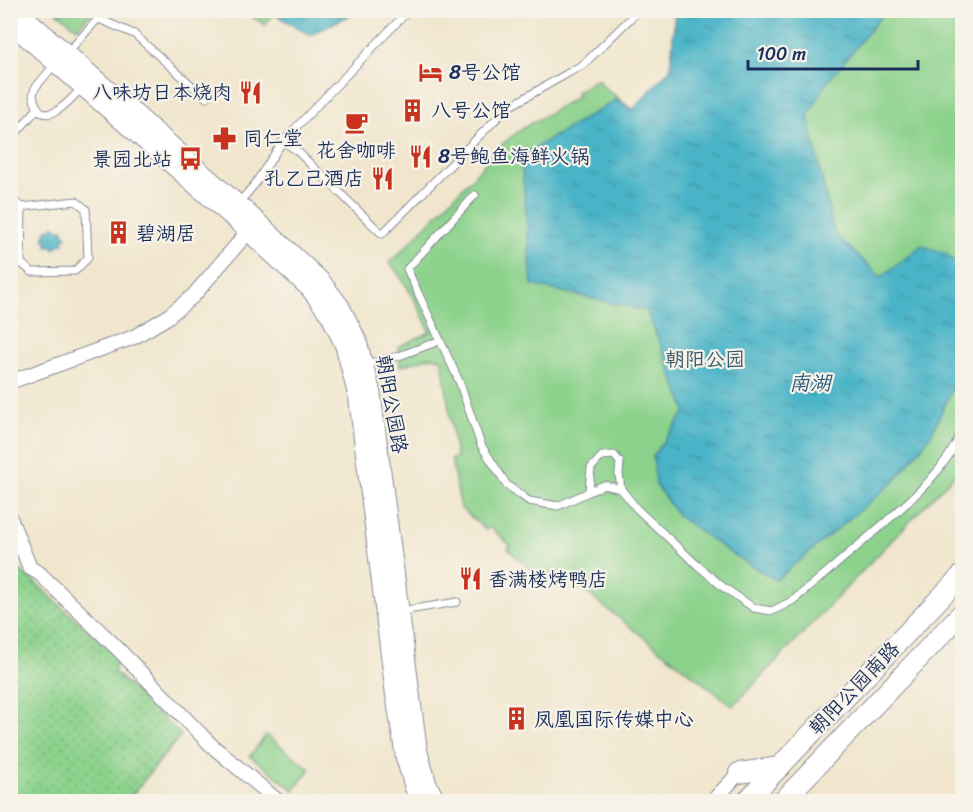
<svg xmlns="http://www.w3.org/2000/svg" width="973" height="812" font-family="Sriracha,'LXGW WenKai TC',sans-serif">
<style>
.grass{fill:url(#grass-dots);stroke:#548075;stroke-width:1.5}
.park{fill:#8cd28c;stroke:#548075;stroke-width:1.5}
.water{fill:url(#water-ripples);stroke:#327292;stroke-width:1.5}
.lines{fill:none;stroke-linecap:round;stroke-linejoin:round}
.lane-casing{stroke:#868a96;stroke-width:9}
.street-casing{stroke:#868a96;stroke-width:16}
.secondary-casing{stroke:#868a96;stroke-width:20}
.primary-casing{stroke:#868a96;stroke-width:22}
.lane{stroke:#fff;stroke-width:7}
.street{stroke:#fff;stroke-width:14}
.secondary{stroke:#fff;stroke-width:18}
.primary{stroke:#fff;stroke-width:20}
.labels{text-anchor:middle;stroke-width:4.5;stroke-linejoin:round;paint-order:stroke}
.poi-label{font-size:20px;fill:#1b2f5e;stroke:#f7f3e8;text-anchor:start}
.park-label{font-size:20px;fill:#37586a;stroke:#f7f3e8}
.street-label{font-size:20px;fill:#1b2f5e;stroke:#f7f3e8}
.water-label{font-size:21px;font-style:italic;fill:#29577e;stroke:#f7f3e8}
</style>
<defs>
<pattern id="grass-dots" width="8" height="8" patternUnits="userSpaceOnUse" patternTransform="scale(1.5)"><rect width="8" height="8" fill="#8cd28c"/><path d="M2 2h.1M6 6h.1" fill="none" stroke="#72ab76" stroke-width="1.8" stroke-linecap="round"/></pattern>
<pattern id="water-ripples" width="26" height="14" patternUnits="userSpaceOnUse" patternTransform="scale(1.5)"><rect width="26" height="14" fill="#49b4c7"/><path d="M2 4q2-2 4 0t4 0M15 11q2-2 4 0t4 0" fill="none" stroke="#3c93a5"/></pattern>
</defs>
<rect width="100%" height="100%" fill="#f7f3e8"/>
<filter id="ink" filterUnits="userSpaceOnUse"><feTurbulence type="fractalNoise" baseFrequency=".0167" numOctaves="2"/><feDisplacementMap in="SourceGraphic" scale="12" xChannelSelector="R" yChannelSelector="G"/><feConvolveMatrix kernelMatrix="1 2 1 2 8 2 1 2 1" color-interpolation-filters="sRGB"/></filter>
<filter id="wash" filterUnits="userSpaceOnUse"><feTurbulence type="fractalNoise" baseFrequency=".008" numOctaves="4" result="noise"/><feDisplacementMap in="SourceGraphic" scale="24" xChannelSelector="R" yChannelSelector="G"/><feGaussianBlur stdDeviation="1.35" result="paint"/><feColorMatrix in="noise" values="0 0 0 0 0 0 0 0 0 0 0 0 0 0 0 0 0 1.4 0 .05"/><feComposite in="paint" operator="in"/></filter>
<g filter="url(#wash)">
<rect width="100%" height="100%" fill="#f1e6cd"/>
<!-- grass -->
<polygon class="grass" points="10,564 28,576 118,658 114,672 181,735 127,801 11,801"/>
<!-- park -->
<g class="park">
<polygon points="56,11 93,11 77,28"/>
<polygon points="243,11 358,11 310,35 274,13 265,25"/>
<path d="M 675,11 L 962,11 L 962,467 L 733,706 L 559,572 L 553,573 L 543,580 L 508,549 L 510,545 L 490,527 L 486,530 L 461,508 L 451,459 L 456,458 L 442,359 L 431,357 L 400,366 L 398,347 L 430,332 C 419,306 407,283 389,262 L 400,253 L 474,176 L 501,145 L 523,128 L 577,97 L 576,92 L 599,78 L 600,84 L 633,110 L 671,68 Z"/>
<polygon points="266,735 310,769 294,790 250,756"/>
</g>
<!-- water -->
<g class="water">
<polygon points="269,11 358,11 310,35"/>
<polygon points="675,11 885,11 826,84 808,116 834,233 881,277 922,245 948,255 962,270 962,367 931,435 896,480 776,580 732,554 678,516 656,485 653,456 686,411 647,311 532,285 521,156 618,99 632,111 671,68"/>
<polygon points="905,11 953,10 953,11 946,17"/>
<polygon points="54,225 58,229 63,229 63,233 67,236 63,240 64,244 58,245 55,249 52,246 47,246 47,241 43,238 47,229 52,229"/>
</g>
</g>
<g filter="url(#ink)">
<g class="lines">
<defs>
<g id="lane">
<polyline points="99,19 134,34 206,98"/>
<polyline points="68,52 106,10"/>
<path d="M 54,65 L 35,88 L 33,95 C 41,135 70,101 83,86"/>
<polyline points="10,140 38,108"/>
<polyline points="283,141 296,150 382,234 507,108 584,64 639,10"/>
<path d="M 475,195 L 407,269 L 459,381 L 481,445 L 507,485 L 529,501 L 558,506 L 604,485 L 621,489 L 637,509 L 696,564 L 723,587 L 754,608 L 772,611 L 792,601 C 817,581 841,560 866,539 C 901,508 945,475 962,430"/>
<polyline points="10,198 22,207 76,201 86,209 88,258 75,271 32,272 21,263 22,207"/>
<polyline points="238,204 255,184 283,141 409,10"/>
<polyline points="366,364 399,356 439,341"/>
<polyline points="589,490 591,468 602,456 614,455 620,462 619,474 621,489"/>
<polyline points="401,611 457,602"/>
</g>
<g id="street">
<polyline points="10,382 134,337 166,318 193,296 254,225"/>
<polyline points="10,518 30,568 39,573 116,647 211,745 279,802"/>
<polyline points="712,802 739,773"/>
</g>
<g id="secondary">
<polyline points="17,10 248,213 320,280 340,306 357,340 371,391 418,751 428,786 437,802"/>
<polyline points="10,23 239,223 310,289 330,315 345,347 358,398 395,695 405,757 415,791 420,802"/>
</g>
<g id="primary">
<polyline points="739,773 780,767"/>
<polyline points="746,802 962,575"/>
<polyline points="782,802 962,613"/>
</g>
</defs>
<!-- lane casing -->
<use href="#lane" class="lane-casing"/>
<!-- street casing -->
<use href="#street" class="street-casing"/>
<!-- secondary casing -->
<use href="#secondary" class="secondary-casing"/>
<!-- primary casing -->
<use href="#primary" class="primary-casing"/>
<!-- lane -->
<use href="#lane" class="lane"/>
<!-- street -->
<use href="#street" class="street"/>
<!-- secondary -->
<use href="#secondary" class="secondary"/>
<!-- primary -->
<use href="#primary" class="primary"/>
</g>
</g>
<!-- icons -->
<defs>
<symbol id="hotel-bare" viewBox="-9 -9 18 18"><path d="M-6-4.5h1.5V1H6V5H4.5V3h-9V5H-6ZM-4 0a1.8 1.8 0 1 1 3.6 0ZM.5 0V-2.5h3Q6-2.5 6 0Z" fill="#c8321e" stroke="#f7f3e8" stroke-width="2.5" paint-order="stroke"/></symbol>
<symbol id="restaurant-bare" viewBox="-9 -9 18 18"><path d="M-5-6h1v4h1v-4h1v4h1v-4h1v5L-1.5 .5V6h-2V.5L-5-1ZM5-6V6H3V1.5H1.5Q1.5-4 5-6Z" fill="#c8321e" stroke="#f7f3e8" stroke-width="2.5" paint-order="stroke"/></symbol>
<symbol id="building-bare" viewBox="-9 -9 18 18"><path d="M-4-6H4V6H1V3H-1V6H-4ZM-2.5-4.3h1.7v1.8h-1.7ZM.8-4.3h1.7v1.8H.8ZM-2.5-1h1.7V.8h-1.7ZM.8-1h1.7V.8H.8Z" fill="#c8321e" stroke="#f7f3e8" stroke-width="2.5" paint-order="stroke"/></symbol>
<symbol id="cafe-bare" viewBox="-9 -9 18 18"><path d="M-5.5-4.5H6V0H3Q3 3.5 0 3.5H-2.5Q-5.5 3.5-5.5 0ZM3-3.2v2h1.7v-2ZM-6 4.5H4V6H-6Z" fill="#c8321e" stroke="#f7f3e8" stroke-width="2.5" paint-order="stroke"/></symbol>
<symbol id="pharmacy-bare" viewBox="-9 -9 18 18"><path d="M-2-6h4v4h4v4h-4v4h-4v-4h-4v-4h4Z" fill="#c8321e" stroke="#f7f3e8" stroke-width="2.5" paint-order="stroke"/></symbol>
<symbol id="bus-bare" viewBox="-9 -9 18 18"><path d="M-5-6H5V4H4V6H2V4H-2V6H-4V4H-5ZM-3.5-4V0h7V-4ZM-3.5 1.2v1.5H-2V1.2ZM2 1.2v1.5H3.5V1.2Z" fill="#c8321e" stroke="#f7f3e8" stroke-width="2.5" paint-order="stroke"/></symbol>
</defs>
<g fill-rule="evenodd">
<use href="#hotel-bare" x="414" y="56" width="33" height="33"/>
<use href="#restaurant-bare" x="234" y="76" width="33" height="33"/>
<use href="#building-bare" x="396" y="94" width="33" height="33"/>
<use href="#cafe-bare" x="340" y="106" width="33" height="33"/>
<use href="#pharmacy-bare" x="208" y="122" width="33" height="33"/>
<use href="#restaurant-bare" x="404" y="140" width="33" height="33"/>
<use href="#bus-bare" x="174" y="142" width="33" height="33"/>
<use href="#restaurant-bare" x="366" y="162" width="33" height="33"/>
<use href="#building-bare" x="102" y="216" width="33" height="33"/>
<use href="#restaurant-bare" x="454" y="562" width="33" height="33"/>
<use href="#building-bare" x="500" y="702" width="33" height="33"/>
</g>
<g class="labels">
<!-- poi labels -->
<g class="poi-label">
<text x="449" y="79">8号公馆</text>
<text x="232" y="99" text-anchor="end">八味坊日本烧肉</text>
<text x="431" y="117">八号公馆</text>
<text x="243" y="145">同仁堂</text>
<text x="356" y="157" text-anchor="middle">花舍咖啡</text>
<text x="438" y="163">8号鲍鱼海鲜火锅</text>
<text x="172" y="166" text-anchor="end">景园北站</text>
<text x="364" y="185" text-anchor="end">孔乙己酒店</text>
<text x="136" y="240">碧湖居</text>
<text x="488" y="586">香满楼烤鸭店</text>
<text x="534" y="726">凤凰国际传媒中心</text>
</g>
<!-- park labels -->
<g class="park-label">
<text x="705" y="366">朝阳公园</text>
</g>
<!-- street labels -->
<g class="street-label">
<text transform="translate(392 404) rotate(80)" y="7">朝阳公园路</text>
<text transform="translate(854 688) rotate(-46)" y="7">朝阳公园南路</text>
</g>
<!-- water labels -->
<g class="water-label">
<text x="810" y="390">南湖</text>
</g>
</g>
<!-- margin -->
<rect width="973" height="812" fill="none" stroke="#f7f3e8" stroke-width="36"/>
<!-- scale -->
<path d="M748 60v9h170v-9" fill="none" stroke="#1b2f5e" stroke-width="3"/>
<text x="757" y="60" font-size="18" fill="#1b2f5e" stroke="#f7f3e8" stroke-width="4.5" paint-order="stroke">100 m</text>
</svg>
